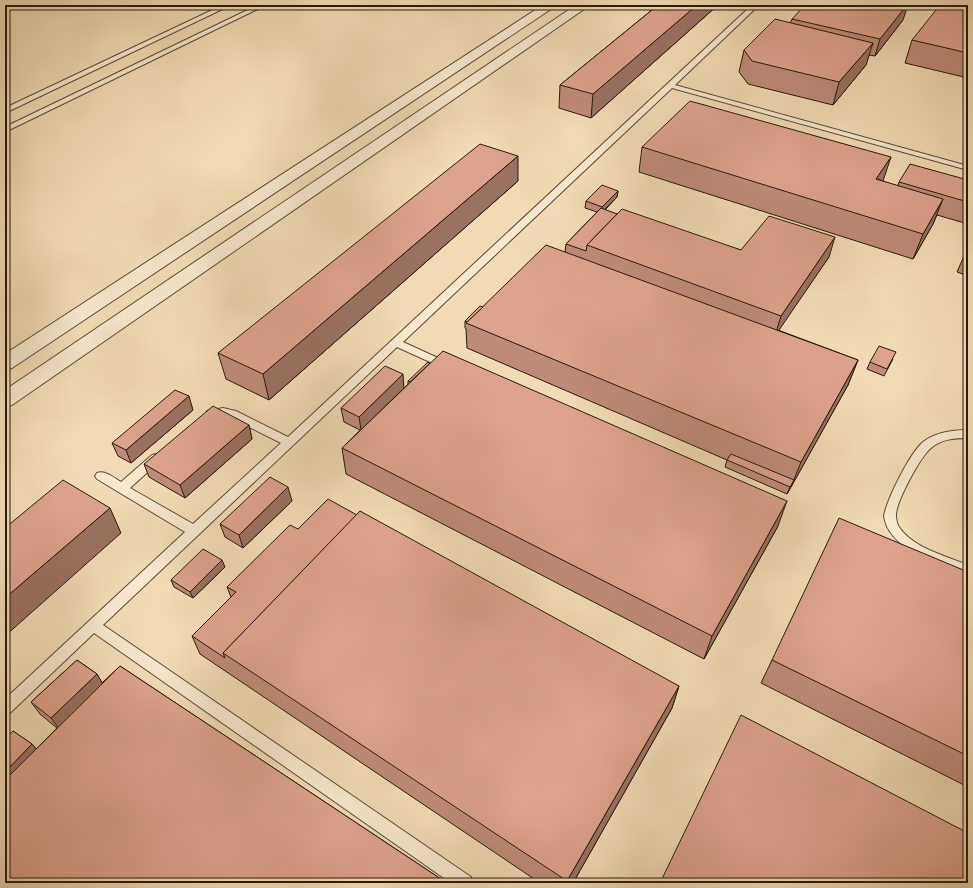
<svg xmlns="http://www.w3.org/2000/svg" width="973" height="888" font-family="'IM FELL French Canon',serif">
<style>
.lines{fill:none;stroke-linecap:round;stroke-linejoin:round}
.service-casing{stroke:#5a4a38;stroke-width:2}
.tertiary-casing{stroke:#5a4a38;stroke-width:2}
.service{fill:#f7e8ce;fill-rule:evenodd}
.tertiary{fill:#f7e8ce;fill-rule:evenodd}
.wall{fill:#be8b78;stroke:#281a0f}
.shaded-wall{fill:#9b7162;stroke:#281a0f}
.building{fill:#dda28c;stroke:#281a0f}
</style>
<rect width="100%" height="100%" fill="#f2dbb4"/>
<filter id="stains"><feTurbulence type="fractalNoise" baseFrequency=".005" numOctaves="4"/><feColorMatrix values="0 0 0 0 .2 0 0 0 0 .09 0 0 0 0 .02 0 0 0 .5 -.17"/></filter>
<radialGradient id="worn" r=".72"><stop offset=".6" stop-color="#630" stop-opacity="0"/><stop offset="1" stop-color="#630" stop-opacity=".3"/></radialGradient>
<g class="lines">
<defs>
<g id="service">
<polygon points="223,5 231,5 5,113 5,108"/>
<polygon points="258,5 266,5 5,132 5,127"/>
<path d="M 752,5 L 759,5 L 675,85 L 968,166 L 968,170 L 672,88 L 403,342 L 449,363 L 450,365 L 449,367 L 441,367 L 397,347 L 103,625 L 471,877 L 473,883 L 451,883 L 94,633 L 10,713 L 5,714 L 5,699 L 185,532 L 97,479 L 95,476 L 97,473 C 105,470 114,478 121,482 L 152,455 L 156,454 L 160,455 L 162,458 L 160,461 L 130,488 L 193,524 L 281,443 L 229,417 C 222,415 214,419 207,417 L 206,414 L 207,411 L 223,408 L 236,411 L 288,437 Z"/>
<polygon points="925,5 937,5 968,11 968,15"/>
<path d="M 968,430 L 968,438 C 955,438 941,439 931,448 C 920,457 896,502 896,515 C 896,519 897,524 899,527 C 913,548 946,556 968,565 L 968,575 C 940,566 888,549 884,516 C 887,499 910,453 923,442 C 936,432 953,430 968,430 Z"/>
</g>
<g id="tertiary">
<polygon points="543,5 557,5 12,368 5,370 5,354"/>
<polygon points="576,5 590,5 12,405 5,407 5,390"/>
</g>
</defs>
<!-- service casing -->
<use href="#service" class="service-casing"/>
<!-- tertiary casing -->
<use href="#tertiary" class="tertiary-casing"/>
<!-- service -->
<use href="#service" class="service"/>
<!-- tertiary -->
<use href="#tertiary" class="tertiary"/>
</g>
<!-- wall -->
<g class="wall">
<polygon points="658,5 718,5 591,118 559,108 560,85"/>
<polygon points="968,10 968,78 905,63 912,40"/>
<polygon points="792,19 903,20 875,56 869,55 866,65 833,105 748,84 739,72 744,50 790,23"/>
<polygon points="642,147 882,181 898,186 899,182 968,180 968,224 937,215 933,224 913,259 639,172"/>
<polygon points="518,181 269,400 226,379 218,353"/>
<polygon points="618,191 617,197 605,210 617,214 741,250 829,257 778,330 858,360 848,385 787,494 725,467 727,460 467,348 466,329 465,328 465,321 483,307 565,252 566,244 597,212 585,208 586,201"/>
<polygon points="968,247 968,276 957,272"/>
<polygon points="893,359 884,376 867,369 870,362"/>
<polygon points="408,381 778,526 704,659 346,474 342,448 360,430 344,422 341,408 394,398 408,384"/>
<polygon points="193,410 131,463 118,456 112,443"/>
<polygon points="249,425 252,439 185,498 149,477 144,464"/>
<polygon points="292,501 243,548 225,537 220,524"/>
<polygon points="298,529 679,686 672,708 573,883 540,883 200,654 192,636 231,597 227,587"/>
<polygon points="225,567 193,598 174,587 171,580"/>
<polygon points="968,572 968,787 761,683 772,660"/>
<polygon points="77,660 97,674 102,683 120,666 447,883 5,883 5,739 13,731 32,744 36,749 57,728 40,714 31,702"/>
</g>
<!-- shaded-wall -->
<g class="shaded-wall">
<polygon points="697,5 718,5 591,118 593,94"/>
<polygon points="907,5 908,5 903,20 875,56 880,39"/>
<polygon points="873,43 866,65 833,105 839,82"/>
<polygon points="518,156 518,181 269,400 263,374"/>
<polygon points="891,157 883,181 876,179"/>
<polygon points="618,191 617,197 601,213 602,207"/>
<polygon points="943,199 933,224 913,259 923,234"/>
<polygon points="835,237 829,257 775,336 781,316"/>
<polygon points="858,360 848,385 791,487 801,462"/>
<polygon points="403,374 404,388 361,430 359,417"/>
<polygon points="189,396 193,410 131,463 126,450"/>
<polygon points="249,425 252,439 185,498 180,485"/>
<polygon points="794,480 791,487 787,494 790,487"/>
<polygon points="288,487 292,501 243,548 239,535"/>
<polygon points="787,501 778,526 704,659 712,636"/>
<polygon points="110,508 121,533 5,636 5,598"/>
<polygon points="222,560 225,567 193,598 190,592"/>
<polygon points="97,674 104,686 60,730 51,718"/>
<polygon points="679,686 672,708 573,883 567,883 567,881"/>
<polygon points="32,744 37,750 5,783 5,772"/>
</g>
<!-- building -->
<g class="building">
<polygon points="658,5 697,5 593,94 560,85"/>
<polygon points="805,5 907,5 880,39 792,19"/>
<polygon points="940,5 945,5 968,10 968,53 912,40"/>
<polygon points="775,19 873,43 839,82 752,61 744,50"/>
<polygon points="690,101 891,157 876,179 943,199 923,234 642,147"/>
<polygon points="480,144 518,156 263,374 218,353"/>
<polygon points="910,164 968,180 968,202 899,182"/>
<polygon points="602,185 618,191 602,207 586,201"/>
<polygon points="601,208 617,214 587,245 586,251 566,244"/>
<polygon points="622,209 741,250 769,216 835,237 781,316 587,245"/>
<polygon points="546,245 858,360 801,462 466,323"/>
<polygon points="480,306 483,307 467,322 465,321"/>
<polygon points="879,346 896,352 887,369 870,362"/>
<polygon points="443,351 787,501 712,636 342,448"/>
<polygon points="428,362 430,363 410,382 408,381"/>
<polygon points="385,366 403,374 359,417 341,408"/>
<polygon points="175,390 189,396 126,450 112,443"/>
<polygon points="213,406 249,425 180,485 144,464"/>
<polygon points="731,454 794,480 790,487 727,460"/>
<polygon points="270,477 288,487 239,535 220,524"/>
<polygon points="63,480 110,508 5,598 5,528"/>
<polygon points="328,499 357,515 223,653 225,658 192,636 236,592 227,587 290,525 298,529"/>
<polygon points="360,511 679,686 567,881 223,653"/>
<polygon points="839,518 968,572 968,756 772,660"/>
<polygon points="203,549 222,560 190,592 171,580"/>
<polygon points="77,660 97,674 51,718 31,702"/>
<polygon points="120,666 447,883 5,883 5,780"/>
<polygon points="741,715 968,833 968,883 660,883"/>
<polygon points="13,731 32,744 5,772 5,739"/>
</g>
<!-- margin -->
<rect width="973" height="888" fill="none" stroke="#f2dbb4" stroke-width="20"/>
<rect x="6" y="6" width="961" height="876" fill="none" stroke="#281a0f" stroke-width="2"/>
<rect x="10" y="10" width="953" height="868" fill="none" stroke="#281a0f"/>
<rect width="100%" height="100%" filter="url(#stains)"/>
<rect width="100%" height="100%" fill="url(#worn)"/>
</svg>
